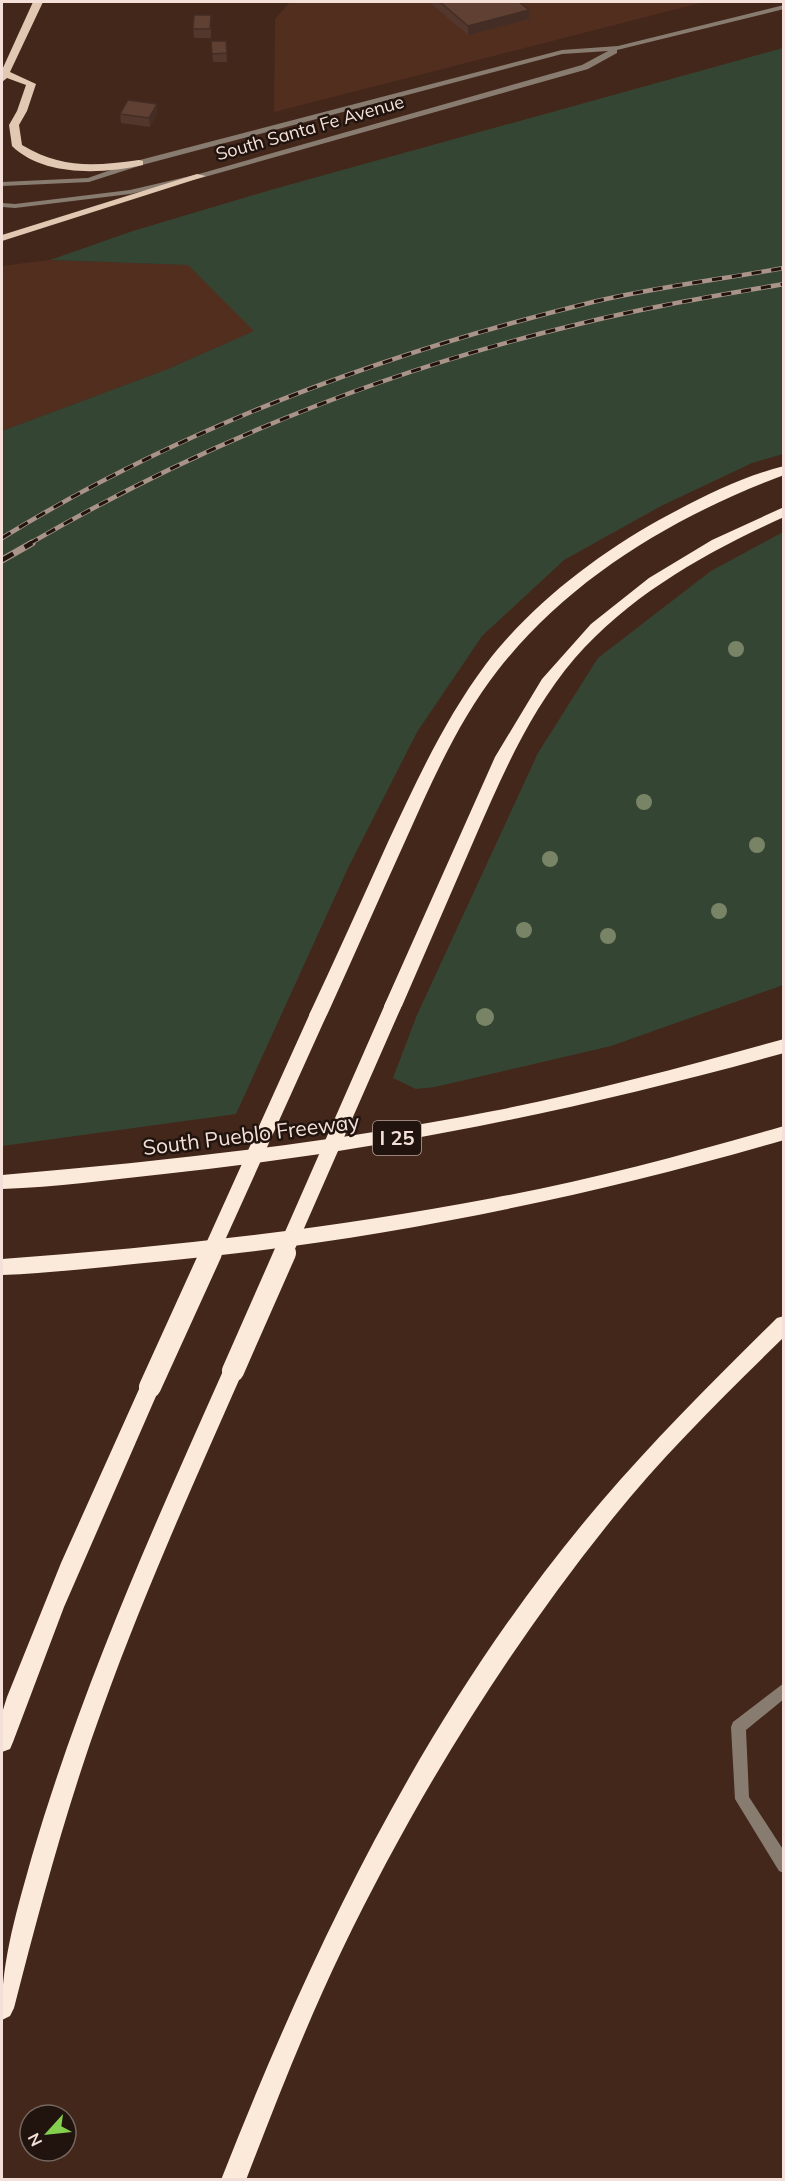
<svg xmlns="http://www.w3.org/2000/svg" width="785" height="2181" font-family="Mulish,sans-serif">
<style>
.built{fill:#522e1f}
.green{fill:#344633}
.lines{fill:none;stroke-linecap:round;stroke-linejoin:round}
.minor{fill:#887c71;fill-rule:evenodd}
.tertiary{fill:#887c71;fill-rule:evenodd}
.primary{fill:#e1c8b2;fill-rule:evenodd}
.motorway{fill:#fbe9d9;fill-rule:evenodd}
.rail-far1-casing{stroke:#aa9389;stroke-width:4.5}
.rail-casing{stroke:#aa9389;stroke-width:7}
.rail-far1{stroke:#21140f;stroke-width:3;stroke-dasharray:10;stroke-linecap:butt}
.rail{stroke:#21140f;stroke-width:4.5;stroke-dasharray:13;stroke-linecap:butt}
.motorway-bridge-far1{stroke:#fbe9d9;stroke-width:16}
.motorway-bridge{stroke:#fbe9d9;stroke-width:22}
.tree{fill:#788465}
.wall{fill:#53372c}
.shaded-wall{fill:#432d24}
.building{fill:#604033;stroke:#432d24;stroke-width:1.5}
.labels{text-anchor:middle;stroke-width:5;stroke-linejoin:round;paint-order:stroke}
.far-street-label{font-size:18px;fill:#f4e0d8;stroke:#21140f}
.shield{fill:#21140f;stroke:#b5a39c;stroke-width:1.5}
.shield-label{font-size:20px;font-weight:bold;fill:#f4e0d8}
.street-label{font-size:21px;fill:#f4e0d8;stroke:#21140f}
</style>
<rect width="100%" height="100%" fill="#44271b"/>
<!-- built -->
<g class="built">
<polygon points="290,2 704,2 274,112 275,19"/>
<polygon points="50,260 188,265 255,331 168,369 2,431 2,266"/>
</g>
<!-- green -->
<g class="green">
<polygon points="783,48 783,454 752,463 661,506 564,560 482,636 417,732 349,866 236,1114 2,1146 2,431 168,369 254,331 188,265 50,260 133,231 274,189"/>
<polygon points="783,532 783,985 611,1046 435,1087 416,1089 393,1078 417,1015 538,753 598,658 711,571"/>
</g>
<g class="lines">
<!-- minor -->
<polygon class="minor" points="784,1683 784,1699 746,1730 749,1797 784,1851 784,1873 779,1871 735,1799 731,1727 733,1722"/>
<!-- tertiary -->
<polygon class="tertiary" points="784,5 784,9 617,50 617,53 588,69 201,178 130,194 15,208 2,207 2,203 15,204 130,190 199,174 582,65 608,51 562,54 142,165 89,182 2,186 2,182 88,178 136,161 562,50 618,46"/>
<!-- primary -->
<g class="primary">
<path d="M 33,2 L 43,2 L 10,72 L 36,84 L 27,111 L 19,125 L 22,145 C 62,169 94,166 139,160 L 143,161 L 143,165 C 103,174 44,177 12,146 L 9,125 L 17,111 L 26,85 L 7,78 L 2,82 L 2,70 Z"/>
<polygon points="197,174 206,176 2,241 2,235"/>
</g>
<!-- motorway -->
<g class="motorway">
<path d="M 784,466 L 784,475 C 675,516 571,577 498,670 C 459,720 433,779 407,837 C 380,896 354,956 327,1015 L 324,1020 L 312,1020 L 309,1015 C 336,957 362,900 388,842 C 417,780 445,719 486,664 C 531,605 595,556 659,520 C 698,499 740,477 784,466 Z"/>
<path d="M 784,507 L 784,517 C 707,552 631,594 575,658 C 529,712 502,776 474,840 C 450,895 426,951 402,1006 L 399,1011 L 387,1011 L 384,1006 L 495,757 L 542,679 L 591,624 L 649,578 L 712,540 Z"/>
<path d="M 784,1039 L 784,1053 C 580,1110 375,1152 164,1174 C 110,1180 56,1187 2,1189 L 2,1175 C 167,1161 330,1143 493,1111 C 591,1092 687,1066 784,1039 Z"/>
<path d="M 784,1126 L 784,1140 C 581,1199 375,1241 165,1261 C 110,1266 56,1273 2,1275 L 2,1259 C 167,1247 330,1229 493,1198 C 591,1180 687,1154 784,1126 Z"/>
<path d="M 784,1316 L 784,1337 C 725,1395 665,1453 613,1518 C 506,1651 416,1797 342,1950 C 306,2025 276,2102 246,2180 L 221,2180 C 316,1938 431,1701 601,1502 C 656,1438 716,1378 777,1318 Z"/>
<path d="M 233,1363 L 240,1365 L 243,1371 C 194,1482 144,1593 103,1707 C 67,1805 40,1907 14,2008 L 10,2016 L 2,2020 C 0,1964 17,1910 32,1856 C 81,1689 152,1530 223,1371 L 226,1365 Z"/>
<polygon points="150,1379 157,1381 160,1387 64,1607 13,1742 10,1749 2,1752 2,1713 7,1697 61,1563 140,1387 143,1381"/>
</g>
<defs>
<g id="rail-far1">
<path d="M 2,538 C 182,427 391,351 597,301 C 658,287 722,279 784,268"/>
<path d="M 29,544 C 201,444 386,370 579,324 C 647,307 715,296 784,284"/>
</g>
<polyline id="rail" points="2,560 32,543"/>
</defs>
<!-- rail-far1 casing -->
<use href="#rail-far1" class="rail-far1-casing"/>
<!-- rail casing -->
<use href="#rail" class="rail-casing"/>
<!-- rail-far1 -->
<use href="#rail-far1" class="rail-far1"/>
<!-- rail -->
<use href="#rail" class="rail"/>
<!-- motorway-bridge-far1 -->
<g class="motorway-bridge-far1">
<polyline points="210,1254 318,1015"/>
<polyline points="284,1254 393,1006"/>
</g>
<!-- motorway-bridge -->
<g class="motorway-bridge">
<polyline points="233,1371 285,1253"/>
<polyline points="150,1387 211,1253"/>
</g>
</g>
<!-- trees -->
<g class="tree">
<circle cx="736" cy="649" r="8"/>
<circle cx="644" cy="802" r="8"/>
<circle cx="757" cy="845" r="8"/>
<circle cx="550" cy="859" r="8"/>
<circle cx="719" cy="911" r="8"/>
<circle cx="524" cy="930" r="8"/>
<circle cx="608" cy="936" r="8"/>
<circle cx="485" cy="1017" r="9"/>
</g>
<!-- wall -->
<g class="wall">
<polygon points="429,2 519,2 529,19 468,35"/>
<polygon points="211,15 211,38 194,38 193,29"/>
<polygon points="211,41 226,41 227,62 213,62"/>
<polygon points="157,104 157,113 150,127 121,123 120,114"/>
</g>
<!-- shaded-wall -->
<g class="shaded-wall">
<polygon points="529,10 529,19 468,35 468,26"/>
<polygon points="157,104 157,113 150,127 149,118"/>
</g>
<!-- building -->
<g class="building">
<polygon points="440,2 519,2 529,10 468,26"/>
<polygon points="194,15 211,15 210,29 193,29"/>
<polygon points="211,41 226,41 227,53 212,54"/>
<polygon points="128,100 157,104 149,118 120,114"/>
</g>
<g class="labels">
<!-- far-street labels -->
<g class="far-street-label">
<text transform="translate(310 128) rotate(-16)" y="6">South Santa Fe Avenue</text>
</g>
<!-- shield labels -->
<rect class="shield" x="373" y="1121" width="48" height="34" rx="4.5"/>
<g class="shield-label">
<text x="397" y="1145">I 25</text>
</g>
<!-- street labels -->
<g class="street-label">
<text transform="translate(251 1135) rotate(-7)" y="7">South Pueblo Freeway</text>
</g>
</g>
<!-- border -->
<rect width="785" height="2181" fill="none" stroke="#f4e0d8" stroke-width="6"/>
<!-- north arrow -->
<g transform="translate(48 2133) rotate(243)"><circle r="28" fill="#21140f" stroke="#75665f" stroke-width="1.5"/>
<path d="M0-4.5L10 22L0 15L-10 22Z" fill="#84cf4d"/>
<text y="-9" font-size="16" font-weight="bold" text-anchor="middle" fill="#f4e0d8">N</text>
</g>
</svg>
